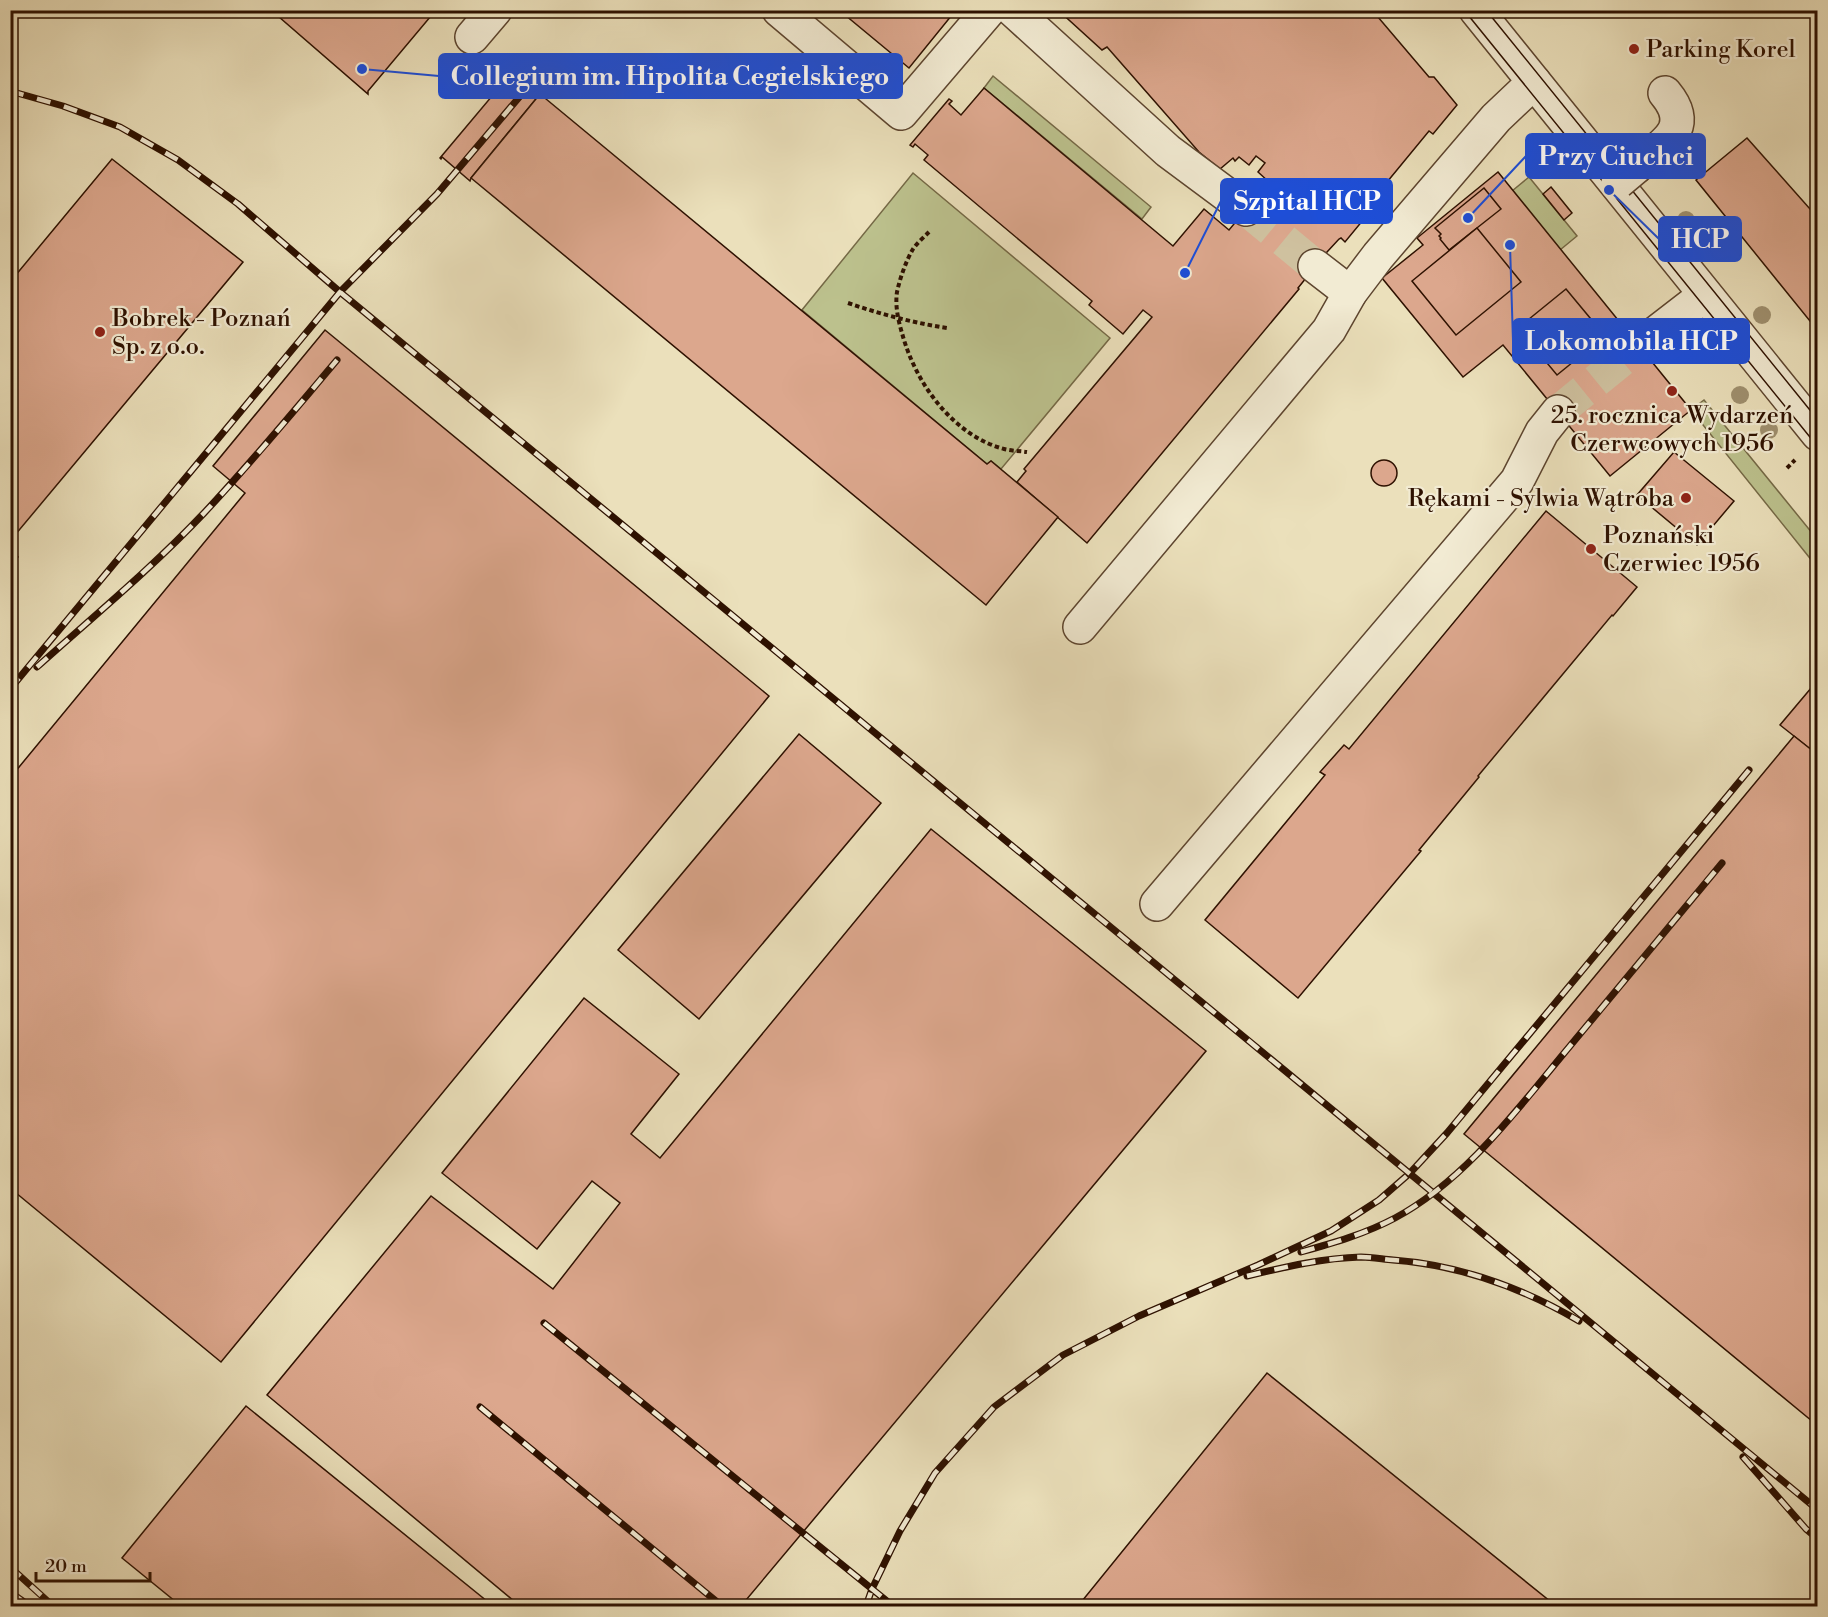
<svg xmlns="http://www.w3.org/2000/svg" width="1828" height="1617" font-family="'Libre Bodoni',serif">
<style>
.green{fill:#bcc18d;stroke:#756946;stroke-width:1.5}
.building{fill:#dca78d;stroke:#2e1100;stroke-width:1.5}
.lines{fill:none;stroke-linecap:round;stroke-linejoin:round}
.minor-tunnel{stroke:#cfc19f;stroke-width:33;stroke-dasharray:33 16;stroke-linecap:butt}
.minor-casing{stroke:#5d452f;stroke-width:36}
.path{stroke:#2e1100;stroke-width:4;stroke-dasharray:4.5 3;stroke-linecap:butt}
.minor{stroke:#f2ebd3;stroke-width:33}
.tram{stroke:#2e1100;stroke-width:1.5}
.rail-casing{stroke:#2e1100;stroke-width:7}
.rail{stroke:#f2ebd3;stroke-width:4.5;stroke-dasharray:14;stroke-linecap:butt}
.minor-bridge-casing{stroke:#5d452f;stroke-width:36;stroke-linecap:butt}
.minor-bridge{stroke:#f2ebd3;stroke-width:33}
.tree{fill:#9f906f}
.poi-dot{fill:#8f2418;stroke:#f2ebd3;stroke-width:2}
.labels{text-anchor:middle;stroke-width:4.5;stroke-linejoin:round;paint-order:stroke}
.poi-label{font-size:24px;fill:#2e1100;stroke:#f2ebd3;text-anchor:start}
.leader{fill:none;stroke:#1d4ed8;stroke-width:2}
.callout-dot{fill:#1d4ed8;stroke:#f2ebd3;stroke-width:2}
.callout{fill:#1d4ed8;stroke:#1d4ed8;stroke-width:2}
.callout-label{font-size:26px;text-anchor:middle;font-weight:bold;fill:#fff}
</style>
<rect width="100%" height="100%" fill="#ebe0bb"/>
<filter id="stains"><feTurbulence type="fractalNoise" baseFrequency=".00333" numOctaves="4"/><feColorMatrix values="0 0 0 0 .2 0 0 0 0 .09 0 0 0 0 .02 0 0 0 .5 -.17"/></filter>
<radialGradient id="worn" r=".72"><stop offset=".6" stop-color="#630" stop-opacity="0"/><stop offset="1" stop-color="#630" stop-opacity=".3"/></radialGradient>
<!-- green -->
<g class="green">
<polygon points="993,76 1151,207 1142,219 984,88"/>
<polygon points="913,173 1110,338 1001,469 991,461 987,464 802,310"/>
<polygon points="1529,177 1577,236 1560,250 1512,191"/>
<polygon points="1704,400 1817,539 1817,567 1691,410"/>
</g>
<!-- building -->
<g class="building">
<polygon points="271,10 436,10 368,91 368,94"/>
<polygon points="839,10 956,10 909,68"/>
<polygon points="1058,10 1372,10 1429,77 1434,77 1457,105 1433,134 1429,131 1378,193 1382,197 1345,242 1341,238 1339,239 1327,252 1298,288 1299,289 1087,543 1017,482 1026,471 1024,469 1152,317 1143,310 1123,334 1089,305 1092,301 924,160 928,155 915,144 913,147 910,145 949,99 952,101 949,104 961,115 984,88 1173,246 1204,209 1229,230 1269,182 1258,172 1265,163 1256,156 1249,165 1239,157 1235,161 1233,158 1220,169 1199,152 1107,47 1102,50"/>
<polygon points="513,71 540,94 471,178 470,181 442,157 441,159 440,158"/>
<polygon points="540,94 987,464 991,461 1058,517 986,605 471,178"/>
<polygon points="1747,138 1818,218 1818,331 1696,180"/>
<polygon points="112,159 243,262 10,541 10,282"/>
<polygon points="1498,172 1691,410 1610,476 1503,345 1463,377 1382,278 1423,245 1417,238"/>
<polygon points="1551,187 1572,213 1564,220 1543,194"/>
<polygon points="1484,188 1501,209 1449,250 1440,239 1441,238 1439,236 1441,234 1435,228"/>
<polygon points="1477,228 1521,282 1456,335 1412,281"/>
<polygon points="1566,289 1605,336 1557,375 1518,328"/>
<polygon points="325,330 769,696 221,1362 10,1188 10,778 245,493 213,466"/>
<polygon points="1674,452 1734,501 1697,545 1637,495"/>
<circle cx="1384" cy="473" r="13"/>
<polygon points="1546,511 1637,587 1613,616 1612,615 1478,776 1479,777 1419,850 1421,851 1298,998 1205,920 1325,775 1320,772 1344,745 1349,749"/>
<polygon points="10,552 18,557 10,567"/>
<polygon points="1817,681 1818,681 1818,755 1780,725"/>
<polygon points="799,734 881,803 699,1019 618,950"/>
<polygon points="1794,736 1818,755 1818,1426 1464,1134"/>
<polygon points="931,829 1206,1051 741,1606 520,1606 267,1395 431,1196 553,1289 620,1203 592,1181 537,1249 442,1173 584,998 679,1074 631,1134 660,1158"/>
<polygon points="1267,1373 1556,1606 1078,1606"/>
<polygon points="246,1406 493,1606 181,1606 122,1558"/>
</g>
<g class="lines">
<!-- minor-tunnel -->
<g class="minor-tunnel">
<polyline points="1246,209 1315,266"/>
<polyline points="1558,412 1639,346"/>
</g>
<defs>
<g id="minor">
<polyline points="779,10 901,113 989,10"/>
<polyline points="1013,10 1168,151 1246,209"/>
<polyline points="1476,10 1818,434"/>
<polyline points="472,37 495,10"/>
<path d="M 1637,166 C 1663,144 1695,129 1665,93"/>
<polyline points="1315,266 1350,293"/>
<polyline points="1639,346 1705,295"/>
<polyline points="1080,627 1329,330 1350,293 1378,256 1496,118 1534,82"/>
<polyline points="1157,904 1517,481 1542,432 1558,412"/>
</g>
</defs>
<!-- minor casing -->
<use href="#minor" class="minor-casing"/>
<!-- path -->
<g class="path">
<path d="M 929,232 C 924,237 917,243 913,249 C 906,261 900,278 897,292 C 895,305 898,320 902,333 C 915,382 952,435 1004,449 C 1012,451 1020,451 1027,452"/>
<path d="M 848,303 C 880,314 914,323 947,328"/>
<polyline points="1787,468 1795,460"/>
</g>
<!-- minor -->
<use href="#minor" class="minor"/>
<!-- tram -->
<g class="tram">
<polyline points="1464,10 1818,447"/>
<polyline points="1486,10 1818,420"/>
</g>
<defs>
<g id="rail">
<polyline points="10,91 63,106 120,127 178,160 238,204 340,292 1818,1510"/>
<path d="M 37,667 C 94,616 153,567 205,512 C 251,463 294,411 337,360"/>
<polyline points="10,689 340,292 437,194 538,75"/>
<path d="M 1301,1252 C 1333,1243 1365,1234 1395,1218 C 1466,1180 1519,1107 1570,1046 C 1621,985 1671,924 1722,863"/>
<path d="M 1247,1276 C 1285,1267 1322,1258 1361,1257 C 1371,1257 1382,1259 1393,1260 C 1459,1265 1521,1287 1579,1321"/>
<polyline points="544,1323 893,1606"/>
<polyline points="480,1407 722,1606"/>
<polyline points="1743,1457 1806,1529 1818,1539"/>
<polyline points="10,1567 53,1606"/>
<polyline points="10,1592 30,1606"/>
<polyline points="866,1606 872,1589 900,1531 935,1473 994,1407 1063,1355 1139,1316 1258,1265 1331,1231 1379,1200 1410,1173 1447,1133 1749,770"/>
</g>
</defs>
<!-- rail casing -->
<use href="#rail" class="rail-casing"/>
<!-- rail -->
<use href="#rail" class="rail"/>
<defs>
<polyline id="minor-bridge" points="1618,182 1637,166"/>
</defs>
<!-- minor-bridge casing -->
<use href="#minor-bridge" class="minor-bridge-casing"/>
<!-- minor-bridge -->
<use href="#minor-bridge" class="minor-bridge"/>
</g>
<!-- trees -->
<g class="tree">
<circle cx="1686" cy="220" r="9"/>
<circle cx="1762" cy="315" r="9"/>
<circle cx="1740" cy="395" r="9"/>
<circle cx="1769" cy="430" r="9"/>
</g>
<!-- markers -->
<g class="poi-dot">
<circle cx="1634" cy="49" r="6"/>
<circle cx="100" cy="332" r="6"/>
<circle cx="1672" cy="391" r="6"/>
<circle cx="1686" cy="498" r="6"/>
<circle cx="1591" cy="549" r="6"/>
</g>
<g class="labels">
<!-- poi labels -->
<g class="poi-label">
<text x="1646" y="57">Parking Korel</text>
<text x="112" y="326">Bobrek - Poznań<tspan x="112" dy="28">Sp. z o.o.</tspan></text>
<text x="1672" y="423" text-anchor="middle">25. rocznica Wydarzeń<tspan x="1672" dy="28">Czerwcowych 1956</tspan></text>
<text x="1674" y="506" text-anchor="end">Rękami - Sylwia Wątroba</text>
<text x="1603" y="543">Poznański<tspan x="1603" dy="28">Czerwiec 1956</tspan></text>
</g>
</g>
<!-- callouts -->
<path class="leader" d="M362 69L439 76M1468 218L1526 156M1185 273L1221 201M1609 190L1659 239M1510 245L1513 341"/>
<g class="callout-dot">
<circle cx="362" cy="69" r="6"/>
<circle cx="1468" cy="218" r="6"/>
<circle cx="1185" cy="273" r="6"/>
<circle cx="1609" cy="190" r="6"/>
<circle cx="1510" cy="245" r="6"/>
</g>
<g class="callout">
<rect x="439" y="54" width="463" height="44" rx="6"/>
<rect x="1526" y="134" width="179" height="44" rx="6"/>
<rect x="1221" y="179" width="171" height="44" rx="6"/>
<rect x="1659" y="217" width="82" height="44" rx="6"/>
<rect x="1513" y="319" width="236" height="44" rx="6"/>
</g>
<g class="callout-label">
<text x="670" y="85">Collegium im. Hipolita Cegielskiego</text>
<text x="1616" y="165">Przy Ciuchci</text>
<text x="1307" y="210">Szpital HCP</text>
<text x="1700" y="248">HCP</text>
<text x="1631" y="350">Lokomobila HCP</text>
</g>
<!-- margin -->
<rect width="1828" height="1617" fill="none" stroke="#ebe0bb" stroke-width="36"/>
<rect x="12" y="12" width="1804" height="1593" fill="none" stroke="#2e1100" stroke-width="3"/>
<rect x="18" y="18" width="1792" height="1581" fill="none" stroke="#2e1100" stroke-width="1.5"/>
<!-- scale -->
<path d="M36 1572v9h114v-9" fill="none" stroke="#2e1100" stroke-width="3"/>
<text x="45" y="1572" font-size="18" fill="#2e1100" stroke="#f2ebd3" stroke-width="4.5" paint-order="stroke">20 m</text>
<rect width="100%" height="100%" filter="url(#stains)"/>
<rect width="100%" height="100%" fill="url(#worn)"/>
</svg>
